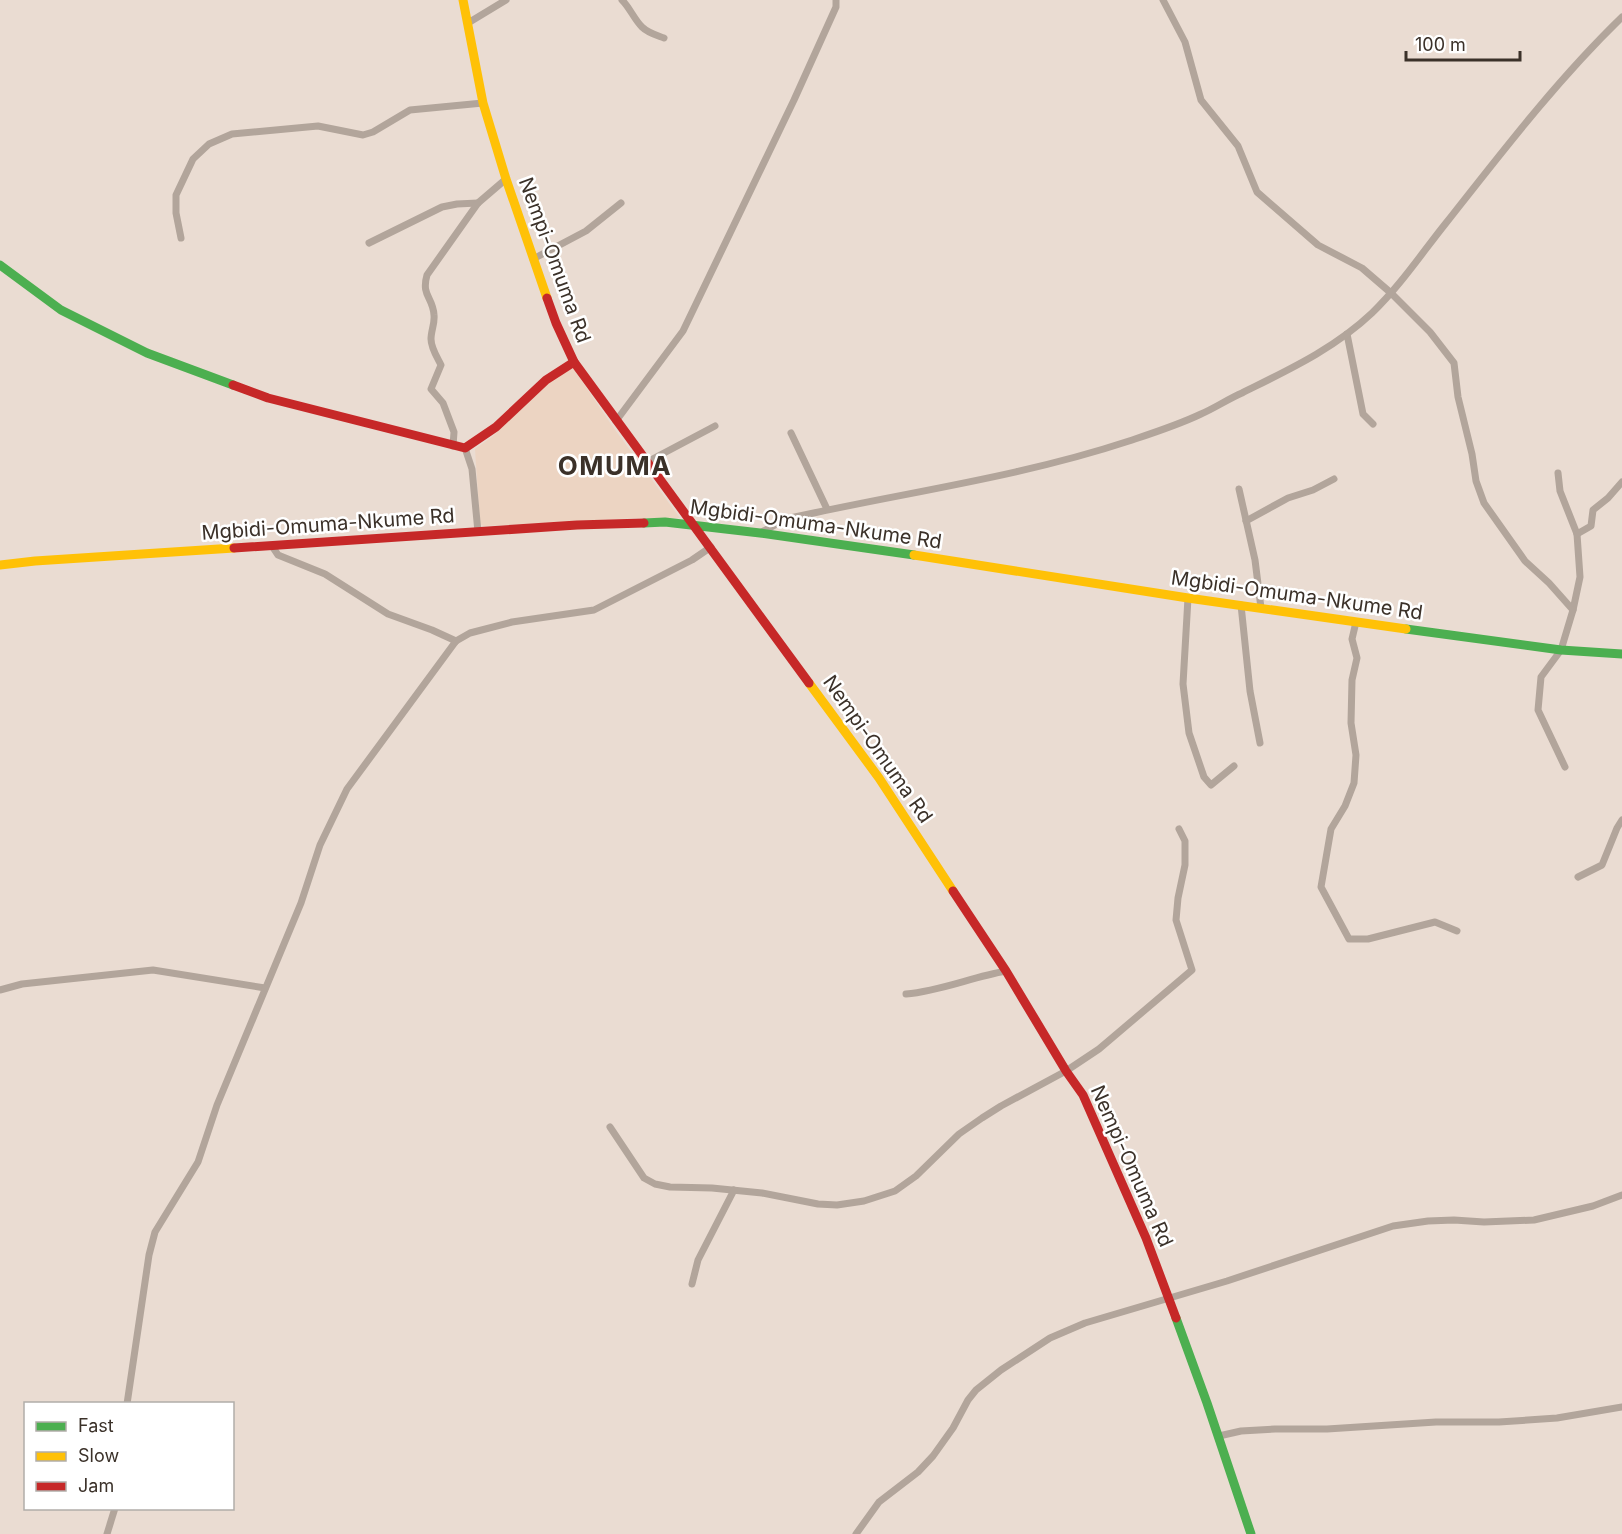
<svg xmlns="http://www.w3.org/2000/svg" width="1622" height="1534" font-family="Inter,sans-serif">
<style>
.built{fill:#ecd4c2}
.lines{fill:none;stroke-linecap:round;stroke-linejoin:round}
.street{stroke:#b2a59b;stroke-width:7}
.fast{stroke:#4caf50;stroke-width:9}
.slow{stroke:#ffc107;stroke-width:9}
.jam{stroke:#c62828;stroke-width:9}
.labels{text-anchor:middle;stroke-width:5;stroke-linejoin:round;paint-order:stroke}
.street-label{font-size:20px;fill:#3b3129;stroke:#fff}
.district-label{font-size:26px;font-weight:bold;letter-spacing:1.5px;fill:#3b3129;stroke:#fff}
</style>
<rect width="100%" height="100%" fill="#eadcd2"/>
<!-- built -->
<polygon class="built" points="573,368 613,427 680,518 637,518 484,526 480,524 475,449 493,436 553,379"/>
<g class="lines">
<!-- street -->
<g class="street">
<path d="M 622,0 C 630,8 634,19 642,27 C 648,33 656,35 664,38"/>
<polyline points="1163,0 1185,42 1201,100 1238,146 1257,192 1318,245 1362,268 1391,293 1430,332 1454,363 1458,397 1472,454 1476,481 1484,503 1525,561 1549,583 1573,610 1580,577 1577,534 1560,491 1558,473"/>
<polyline points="468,23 506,0"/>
<polyline points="181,238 176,213 176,195 193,159 209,144 232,134 318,126 363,135 373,132 410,110 483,103"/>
<polyline points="369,243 442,207 457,204 478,203"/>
<polyline points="533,259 586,231 621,203"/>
<polyline points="1347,334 1363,414 1373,424"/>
<polyline points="616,421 683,331 794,100 836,7 836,0"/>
<polyline points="791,433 827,509"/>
<path d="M 453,446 L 454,432 L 443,403 L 431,389 L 441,365 C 437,357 431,348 431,339 C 431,331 435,323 434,315 C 433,297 421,296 427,275 L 478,203 L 506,179"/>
<polyline points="465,448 472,469 478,532"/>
<polyline points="647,462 715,426"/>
<polyline points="1239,489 1255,560 1261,608"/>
<polyline points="1246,521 1288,498 1313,490 1334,479"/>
<path d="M 760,533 L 786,519 C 900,493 1017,478 1129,441 C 1153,433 1178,425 1201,414 C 1215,408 1228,399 1242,393 C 1288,370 1334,349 1372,313 C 1400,286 1422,253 1446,223 C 1502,152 1557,80 1622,17"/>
<polyline points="1577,534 1591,526 1593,510 1608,498 1622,482"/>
<polyline points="272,546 278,555 325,574 388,614 432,630 456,641"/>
<polyline points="1188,598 1183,684 1189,733 1204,777 1211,785 1234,766"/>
<polyline points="1241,605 1250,691 1260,743"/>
<polyline points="1356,622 1352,639 1357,658 1352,680 1351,723 1356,755 1354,783 1345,806 1331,829 1321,887 1349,939 1368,939 1435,922 1457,931"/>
<polyline points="1565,767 1538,710 1541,677 1561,650 1573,610"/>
<polyline points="1578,877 1602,865 1617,828 1622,820"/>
<polyline points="0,990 22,984 153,970 265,988"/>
<path d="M 906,994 C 940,991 972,977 1006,971"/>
<polyline points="610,1127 644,1178 655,1184 670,1187 712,1188 762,1193 818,1204 837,1205 864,1201 895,1191 916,1176 959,1134 982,1118 1001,1106 1066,1071 1099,1049 1192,970 1176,920 1178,898 1185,865 1185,841 1179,829"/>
<polyline points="692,1284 698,1260 734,1190"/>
<polyline points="127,1404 149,1255 155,1232 198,1162 217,1105 301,903 320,845 347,789 456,641 470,633 512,622 594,610 692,560 711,547"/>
<polyline points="1219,1436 1241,1431 1275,1429 1327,1429 1436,1422 1499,1422 1557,1418 1622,1407"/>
<polyline points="107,1534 115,1508"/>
<polyline points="856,1534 879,1502 918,1472 933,1456 953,1428 968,1400 976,1390 1001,1370 1050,1338 1085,1323 1227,1281 1393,1226 1428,1221 1454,1220 1484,1222 1534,1220 1593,1206 1622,1195"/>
</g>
<!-- fast -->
<g class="fast">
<polyline points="0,265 61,310 147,353 233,385"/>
<polyline points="644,523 665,522 760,533 914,555"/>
<polyline points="1406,629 1561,650 1622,654"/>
<polyline points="1176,1318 1207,1403 1251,1534"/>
</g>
<!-- slow -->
<g class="slow">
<polyline points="463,0 483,103 506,179 547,298"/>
<polyline points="914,555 1188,598 1406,629"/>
<polyline points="0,565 35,561 234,548"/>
<polyline points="809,683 879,778 953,891"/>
</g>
<!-- jam -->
<g class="jam">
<polyline points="547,298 556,323 574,362 809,683"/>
<polyline points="233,385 268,398 465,448 496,427 546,380 574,362"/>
<polyline points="234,548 577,525 644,523"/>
<polyline points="953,891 1006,971 1066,1071 1083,1095 1146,1238 1176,1318"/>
</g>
</g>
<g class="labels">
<!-- street labels -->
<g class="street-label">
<text transform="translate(555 260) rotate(70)" y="7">Nempi-Omuma Rd</text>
<text transform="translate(328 524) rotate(-4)" y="7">Mgbidi-Omuma-Nkume Rd</text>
<text transform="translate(816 524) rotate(8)" y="7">Mgbidi-Omuma-Nkume Rd</text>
<text transform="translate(1297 595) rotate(8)" y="7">Mgbidi-Omuma-Nkume Rd</text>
<text transform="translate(878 749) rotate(55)" y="7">Nempi-Omuma Rd</text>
<text transform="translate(1132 1166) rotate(66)" y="7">Nempi-Omuma Rd</text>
</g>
<!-- district labels -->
<g class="district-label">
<text x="615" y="475">OMUMA</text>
</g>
</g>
<!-- legend -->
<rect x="24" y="1402" width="210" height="108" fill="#ffffff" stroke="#b1ada9" stroke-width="1.5"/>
<rect x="36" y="1422" width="30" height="9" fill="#4caf50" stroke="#b1ada9" stroke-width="1.5"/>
<text x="78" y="1432" font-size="18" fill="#3b3129">Fast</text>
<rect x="36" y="1452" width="30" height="9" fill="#ffc107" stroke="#b1ada9" stroke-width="1.5"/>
<text x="78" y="1462" font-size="18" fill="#3b3129">Slow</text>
<rect x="36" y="1482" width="30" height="9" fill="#c62828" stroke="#b1ada9" stroke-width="1.5"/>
<text x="78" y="1492" font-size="18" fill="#3b3129">Jam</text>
<!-- scale -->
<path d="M1406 51v9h114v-9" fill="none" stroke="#3b3129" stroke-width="3"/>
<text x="1415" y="51" font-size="18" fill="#3b3129" stroke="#ffffff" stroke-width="4.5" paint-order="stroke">100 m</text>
</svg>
